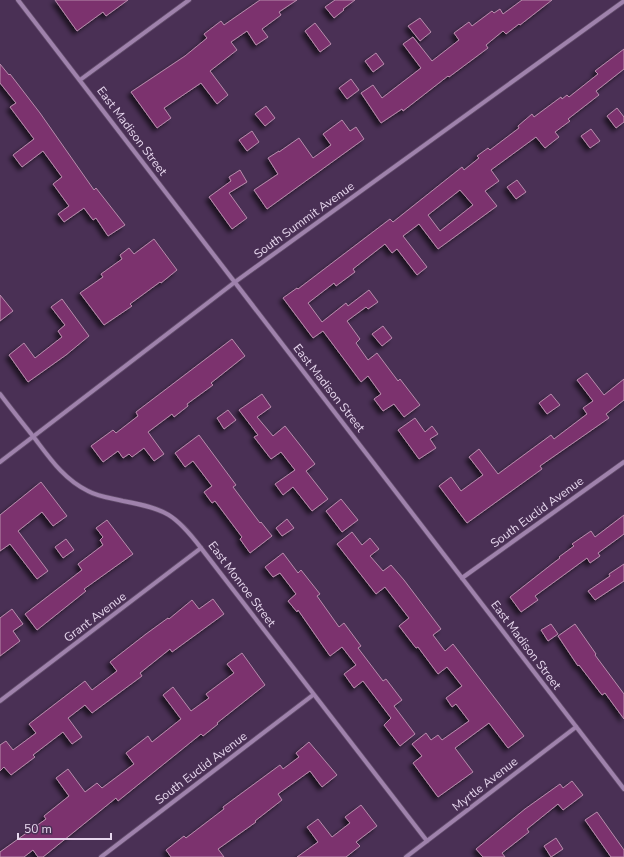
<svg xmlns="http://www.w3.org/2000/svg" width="624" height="857" font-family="'Nunito Sans',sans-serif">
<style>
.building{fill:#7c326e;stroke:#b88cac;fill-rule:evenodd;filter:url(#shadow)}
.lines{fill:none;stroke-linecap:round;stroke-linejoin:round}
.minor-casing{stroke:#634d6c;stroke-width:5.5}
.minor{stroke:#9f82ac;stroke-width:4}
.labels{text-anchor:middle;stroke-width:4;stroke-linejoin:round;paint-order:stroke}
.street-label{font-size:12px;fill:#e7d7ee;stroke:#4a3055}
</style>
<defs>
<filter id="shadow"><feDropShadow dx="-3.5" dy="3.5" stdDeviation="2" flood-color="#0009"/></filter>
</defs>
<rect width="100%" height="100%" fill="#4a3055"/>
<!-- building -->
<g class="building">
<polygon points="55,0 128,0 106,16 103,12 77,31"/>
<polygon points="260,0 297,0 279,12 281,15 262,29 268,37 256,45 247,31 231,42 237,50 210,71 228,95 217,104 201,83 164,108 171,118 157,128 131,92 185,56 207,38 204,34 221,21 224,25"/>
<polygon points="335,0 355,0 343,9 344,10 334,18 325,7"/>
<polygon points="522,0 552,0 520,25 519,24 506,34 503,31 486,45 488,48 449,77 448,76 403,111 402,109 381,123 361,93 373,85 382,98 421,68 403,44 413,37 432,61 459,40 454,33 469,22 472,26 492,11 494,13 500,9 503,14"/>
<polygon points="420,18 431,32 420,41 408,26"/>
<polygon points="315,23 331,44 320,52 305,31"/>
<path d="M 624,49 L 624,69 L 596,91 L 599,95 L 568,119 L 570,121 L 555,132 L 559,137 L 545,148 L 536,137 L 491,170 L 499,181 L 485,191 L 497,206 L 438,249 L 419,224 L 403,236 L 427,267 L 417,275 L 397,249 L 392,253 L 385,244 L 353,269 L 355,272 L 336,286 L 334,283 L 308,303 L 322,322 L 346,303 L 348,306 L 369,290 L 378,302 L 368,309 L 366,307 L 347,321 L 360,339 L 356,343 L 368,360 L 377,353 L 398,381 L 400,379 L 420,405 L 404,417 L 394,404 L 383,411 L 374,399 L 381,394 L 368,376 L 361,382 L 323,331 L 313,338 L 283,298 L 297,288 L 298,289 L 390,219 L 393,222 L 462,167 L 464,170 L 479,158 L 477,156 L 488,148 L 490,150 L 519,128 L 518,126 L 532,114 L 534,117 L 561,97 L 562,99 L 567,95 L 569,97 L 598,74 L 595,71 ZM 460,190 L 473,205 L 440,231 L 428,215 Z"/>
<polygon points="376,53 384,64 373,72 365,61"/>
<polygon points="0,64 9,75 10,74 40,113 94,190 96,188 125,225 108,236 96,218 93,220 84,208 64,222 58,214 69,206 53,184 62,177 43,151 22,167 13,155 34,139 10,107 16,103 0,83"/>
<polygon points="351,79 359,90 347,99 339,88"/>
<polygon points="266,106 275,118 265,126 255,114"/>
<polygon points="617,108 624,117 624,122 616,128 607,116"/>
<polygon points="342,120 350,131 356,127 364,139 267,209 254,190 278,174 268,158 279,151 279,152 299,138 313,158 331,145 323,134"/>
<polygon points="591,129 600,141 590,148 581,136"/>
<polygon points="252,131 259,142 247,151 239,140"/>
<polygon points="240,170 247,182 229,193 247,218 232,229 209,197 231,181 229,177"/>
<polygon points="517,180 526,192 516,199 507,187"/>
<polygon points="154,239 177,270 161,283 160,282 130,304 132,306 104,325 80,293 103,277 101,274 122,259 120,255 129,248 134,254"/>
<polygon points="0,295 13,311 0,321"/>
<polygon points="62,299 89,336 66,355 28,382 9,355 24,343 35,358 62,337 58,331 65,325 51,307"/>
<polygon points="383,326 392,338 382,346 372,334"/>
<polygon points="232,339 245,356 211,383 213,385 187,404 188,406 174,417 172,414 148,432 164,454 154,461 144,448 132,457 129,454 123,458 118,451 103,462 91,446 113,430 116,433 138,416 136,412"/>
<polygon points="587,373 604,395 624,379 624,400 606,414 609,418 540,466 542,469 467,523 439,486 451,477 461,491 483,475 469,457 479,449 498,474 551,435 554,439 587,414 583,408 593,401 577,380"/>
<polygon points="262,394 271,407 257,417 273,436 285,426 315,464 306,471 328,499 312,511 293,487 283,495 275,484 295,470 281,452 271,459 254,437 258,435 239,410"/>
<polygon points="551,394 560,405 547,414 539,403"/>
<polygon points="228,410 236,420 224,429 217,418"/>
<polygon points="415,418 425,432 432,426 438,434 430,439 436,448 419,459 398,430"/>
<polygon points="199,435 236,485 233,487 260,523 261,522 272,536 250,553 240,539 242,537 215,501 212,503 204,492 212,486 193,461 185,467 175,453"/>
<polygon points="41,482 67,516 53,526 42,512 18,531 48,571 37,579 10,544 0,551 0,515"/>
<polygon points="341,499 358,520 342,532 326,511"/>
<polygon points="624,515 624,534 598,553 600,556 590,563 587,558 535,596 538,600 521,612 510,597 552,564 560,558 559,557 574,546 572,544 591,531 595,537"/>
<polygon points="287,519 294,528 282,536 276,528"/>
<polygon points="107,520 133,554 84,589 86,591 37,630 25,614 82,570 78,564 103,545 100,540 103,537 96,528"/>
<polygon points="352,532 362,545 370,538 379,549 370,556 383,571 391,565 404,580 441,629 433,635 445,651 453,644 524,736 508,748 489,723 455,748 473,772 438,797 413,763 422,756 412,744 426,733 431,740 438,735 442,740 469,721 456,704 452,707 446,698 462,686 447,667 438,674 418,647 416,648 399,626 409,618 385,587 376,594 337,544"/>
<polygon points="66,539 74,550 63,558 55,547"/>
<polygon points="283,553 298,573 301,570 320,594 317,596 339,627 344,623 361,646 358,648 383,681 386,679 402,700 394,706 415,734 400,746 384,725 391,718 363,681 354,688 344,674 356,665 342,647 330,656 298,610 297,612 288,601 296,594 280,573 273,577 265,567"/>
<polygon points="624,564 624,581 595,600 588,591 610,576 609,574"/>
<polygon points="213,599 224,614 172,652 170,649 140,673 142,676 92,713 85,705 68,718 82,737 72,744 63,732 33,755 35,757 11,775 4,767 0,771 0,745 6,741 13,750 36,733 29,724 85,681 92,690 117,671 110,662 146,634 168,618 169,619 192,600 199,609"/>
<polygon points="12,609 23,624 13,631 20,641 0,656 0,618"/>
<polygon points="551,624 558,634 548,641 541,630"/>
<polygon points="575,624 596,654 595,655 624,694 624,719 605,693 602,695 579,665 578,666 558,636"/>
<polygon points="242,653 265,685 217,723 218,724 203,736 201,734 118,801 116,798 43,857 38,857 33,850 24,857 0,857 0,852 46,819 44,816 69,796 56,778 68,769 85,792 97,783 102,788 134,764 126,753 148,736 152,742 181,719 163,695 173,687 191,711 209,698 206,694 234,673 227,664"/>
<polygon points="309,742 337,775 322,787 310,771 278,794 282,800 255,821 256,822 218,849 224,857 171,857 166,850 184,836 186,838 224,809 223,807 280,765 283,769 299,757 296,753"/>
<polygon points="572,781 583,795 563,810 558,804 527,829 529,832 502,853 505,857 483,857 476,849 525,809 560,784 563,788"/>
<polygon points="361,805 377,826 356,842 360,846 346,857 297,857 318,842 307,827 318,819 332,837 350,823 345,817"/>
<polygon points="597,812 624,850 624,857 611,857 585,820"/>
<polygon points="556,838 563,849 551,857 544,846"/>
</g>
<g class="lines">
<defs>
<g id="minor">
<polyline points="18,0 624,789"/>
<polyline points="80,80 189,0"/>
<path d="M 0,394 C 12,410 24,425 36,440 C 51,460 65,480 88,491 C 99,497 111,498 123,501 C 166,509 175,514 201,548 L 427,841"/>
<polyline points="0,462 235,282 624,1"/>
<polyline points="462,578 624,462"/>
<polyline points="0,701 201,548"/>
<polyline points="101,857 313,695"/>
<polyline points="406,857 576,727"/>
</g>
</defs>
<!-- minor casing -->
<use href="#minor" class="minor-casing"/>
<!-- minor -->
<use href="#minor" class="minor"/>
</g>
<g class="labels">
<!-- street labels -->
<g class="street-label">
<text transform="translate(132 131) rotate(53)" y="4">East Madison Street</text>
<text transform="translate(304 220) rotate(-36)" y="4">South Summit Avenue</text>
<text transform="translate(329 388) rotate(52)" y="4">East Madison Street</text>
<text transform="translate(537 512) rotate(-36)" y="4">South Euclid Avenue</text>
<text transform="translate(242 584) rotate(53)" y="4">East Monroe Street</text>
<text transform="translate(95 617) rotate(-37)" y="4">Grant Avenue</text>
<text transform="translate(526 645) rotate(53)" y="4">East Madison Street</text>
<text transform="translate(201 768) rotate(-37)" y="4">South Euclid Avenue</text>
<text transform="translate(485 784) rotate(-38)" y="4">Myrtle Avenue</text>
</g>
</g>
<!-- scale -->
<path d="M18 833v6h93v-6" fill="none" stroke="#e7d7ee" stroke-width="2"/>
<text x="24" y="833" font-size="12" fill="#e7d7ee" stroke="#4a3055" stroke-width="3" paint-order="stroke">50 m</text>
</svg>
